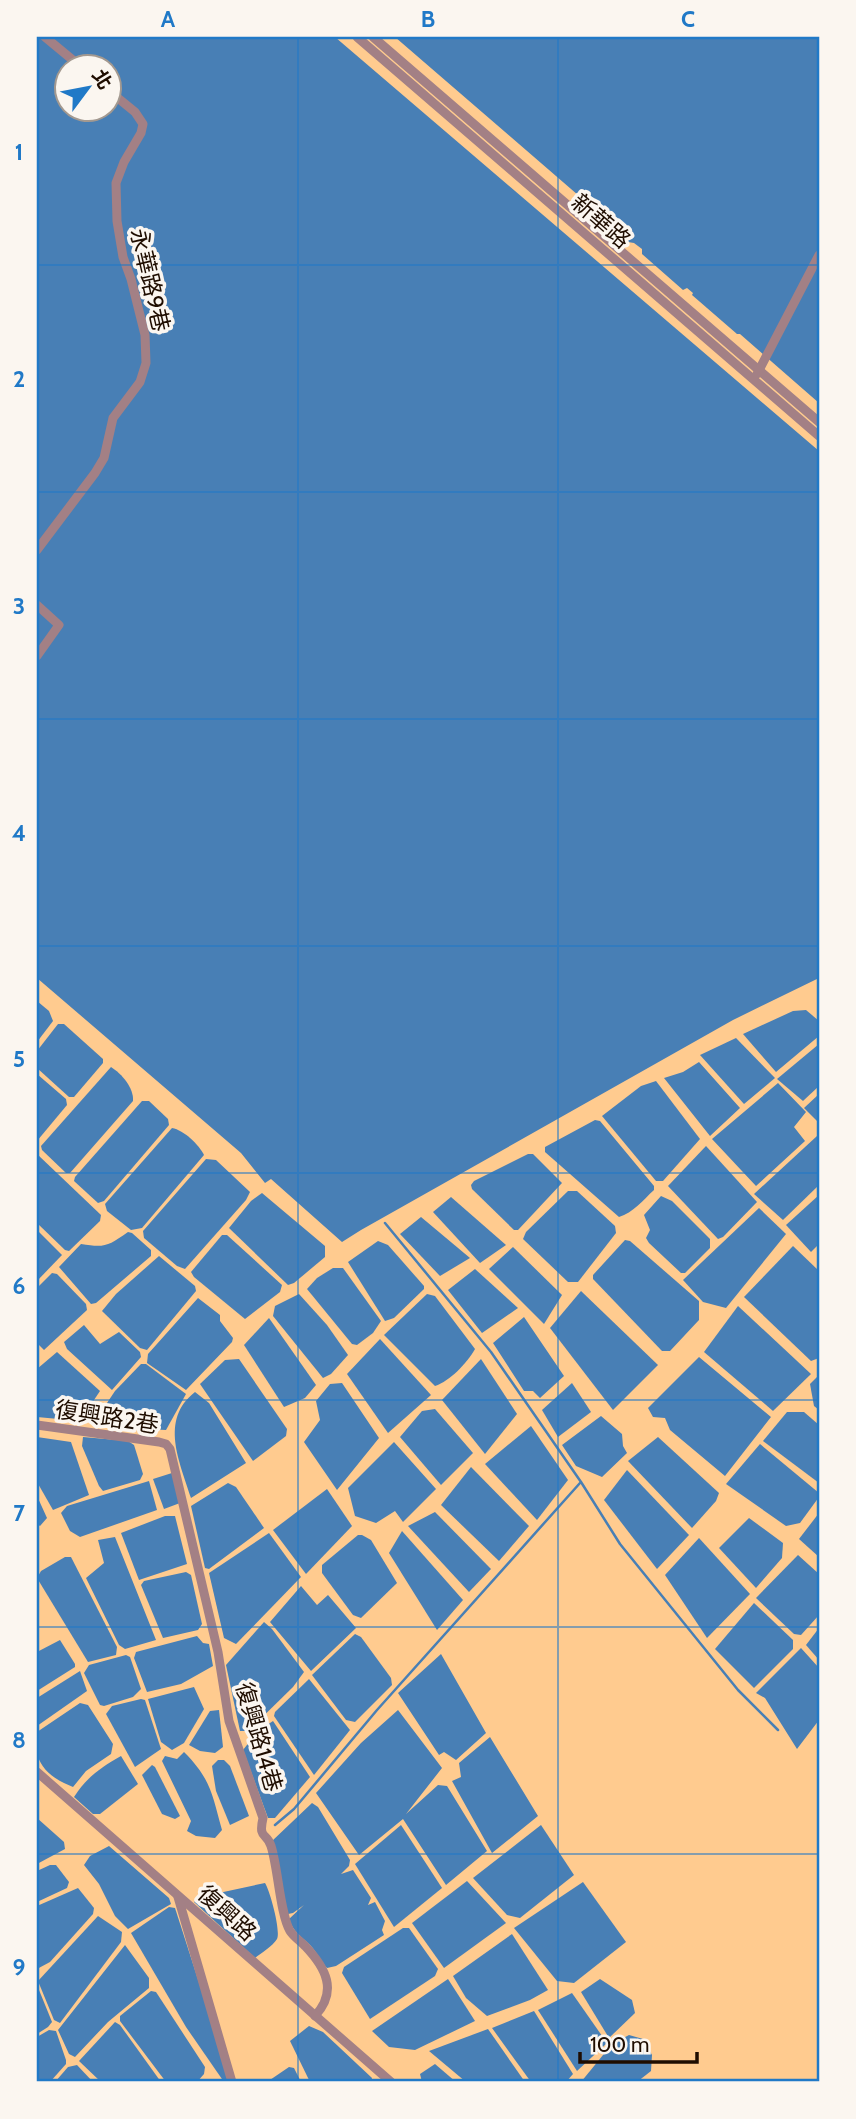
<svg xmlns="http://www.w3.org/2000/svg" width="856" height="2119" font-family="Cabin,'Noto Sans TC',sans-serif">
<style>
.water{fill:#487fb5;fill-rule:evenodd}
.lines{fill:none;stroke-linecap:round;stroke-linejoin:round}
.stream{stroke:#487fb5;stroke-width:2.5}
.minor{stroke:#a38085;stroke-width:9}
.grid{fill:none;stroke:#2079c7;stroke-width:2;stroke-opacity:0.55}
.labels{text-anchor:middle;stroke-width:7;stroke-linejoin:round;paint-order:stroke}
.street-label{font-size:23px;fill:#1f0d00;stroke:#fbf6f0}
.neatline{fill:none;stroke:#2079c7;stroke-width:2.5}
.grid-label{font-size:23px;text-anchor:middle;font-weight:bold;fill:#2079c7}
</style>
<rect width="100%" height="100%" fill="#ffcb8f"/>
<!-- water -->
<g class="water">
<path d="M 37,37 L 335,37 L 819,451 L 819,978 L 733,1020 L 361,1230 L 342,1242 L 271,1179 L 265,1183 L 241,1153 L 37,978 ZM 66,66 L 108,66 L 108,108 L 66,108 Z"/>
<polygon points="395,37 819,37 819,403 740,334 737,334 692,295 693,293 687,288 683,290 642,254 642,249 634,243 628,242 593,208"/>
<polygon points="37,1001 49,1011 53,1021 37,1042"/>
<polygon points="806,1010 819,1021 819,1036 776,1072 743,1034 793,1011"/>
<polygon points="58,1024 64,1024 103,1059 103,1063 74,1097 69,1097 37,1068 37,1051"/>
<polygon points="736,1038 775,1078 744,1104 700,1055"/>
<polygon points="819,1044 819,1086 803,1101 777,1079"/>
<polygon points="699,1062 740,1108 710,1136 664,1078 683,1072"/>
<path d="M 111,1067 C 122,1074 134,1088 133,1101 L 70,1173 L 66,1173 L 42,1150 L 41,1146 Z"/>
<polygon points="37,1074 66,1099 67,1105 37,1141"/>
<polygon points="656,1081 700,1139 663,1181 656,1181 602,1116 641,1086"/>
<polygon points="778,1083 806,1112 794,1127 805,1141 756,1186 712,1139"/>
<polygon points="819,1094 819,1123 804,1108"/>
<polygon points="142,1101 149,1101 168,1119 169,1125 104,1201 98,1203 74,1181 75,1177"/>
<path d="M 595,1120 L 600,1121 L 654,1186 L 654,1190 C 643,1200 633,1213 619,1217 L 545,1152 L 545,1147 Z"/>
<path d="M 172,1128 C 184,1130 199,1145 204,1155 L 142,1228 L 131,1230 L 107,1211 L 105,1204 Z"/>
<polygon points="817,1136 819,1138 819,1185 783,1220 754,1194"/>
<polygon points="706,1146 757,1202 723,1237 718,1239 668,1186"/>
<polygon points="37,1154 101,1215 100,1221 69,1251 65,1250 37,1223"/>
<polygon points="528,1154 533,1154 562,1183 518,1230 514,1230 472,1189 471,1185 474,1181"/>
<polygon points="206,1159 216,1160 250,1192 246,1200 185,1269 177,1266 144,1238 143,1231"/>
<polygon points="568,1191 577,1191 615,1226 616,1233 578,1282 568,1282 523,1239 526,1232"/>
<polygon points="262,1193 325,1246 325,1257 294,1283 288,1285 229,1228 251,1201"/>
<polygon points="819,1195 819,1244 811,1252 786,1225"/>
<polygon points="661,1196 672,1201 710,1239 710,1248 685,1273 681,1273 649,1243 646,1238 650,1230 644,1215"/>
<polygon points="451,1197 506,1245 480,1263 433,1212"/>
<polygon points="759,1208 786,1234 726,1308 703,1302 683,1280"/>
<polygon points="421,1217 470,1258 440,1276 400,1234"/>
<polygon points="37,1230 62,1255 37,1281"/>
<path d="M 128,1232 L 132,1233 L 151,1250 L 151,1256 L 96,1303 L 91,1304 L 59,1267 L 81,1244 C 105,1248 108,1246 128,1232 Z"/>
<polygon points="222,1235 227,1235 282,1285 280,1292 245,1319 194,1277 191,1272"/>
<polygon points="625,1240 630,1241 699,1301 699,1320 670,1351 662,1351 593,1279 593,1275"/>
<polygon points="378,1241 388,1245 424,1286 424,1289 394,1318 385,1321 348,1262"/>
<polygon points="793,1246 819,1271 819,1358 811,1361 744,1297"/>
<polygon points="513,1247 562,1295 544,1324 489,1269"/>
<polygon points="159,1256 195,1286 196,1291 147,1350 140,1348 102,1311 116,1294"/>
<polygon points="333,1268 343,1268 381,1321 373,1333 357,1345 352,1344 307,1289 317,1278"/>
<polygon points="475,1269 518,1308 482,1333 448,1290"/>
<polygon points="52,1273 57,1274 86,1304 87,1310 44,1350 37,1343 37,1288"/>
<polygon points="581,1291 658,1365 613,1410 550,1328"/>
<polygon points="299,1294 327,1325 348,1355 331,1374 323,1378 273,1316 275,1306"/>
<path d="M 427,1294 L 435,1296 L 475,1349 C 467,1363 450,1381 435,1386 L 384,1335 Z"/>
<polygon points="198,1298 220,1315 220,1321 233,1338 232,1342 186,1390 147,1363 148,1354"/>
<polygon points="738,1306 811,1374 773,1411 704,1352"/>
<polygon points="524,1317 564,1376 540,1398 533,1391 524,1391 493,1343"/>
<polygon points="269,1318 316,1385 305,1398 284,1407 244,1345"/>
<polygon points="84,1325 100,1344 119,1332 140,1352 141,1357 112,1390 67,1349 64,1342"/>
<polygon points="380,1339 431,1395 388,1433 347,1374"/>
<polygon points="57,1352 100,1391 80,1421 37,1417 37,1369"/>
<polygon points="699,1357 771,1417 725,1476 670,1430 665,1418 653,1417 648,1408"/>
<polygon points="239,1359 287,1429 286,1436 253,1461 200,1384 225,1360"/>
<polygon points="481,1359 517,1414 485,1454 442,1400"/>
<polygon points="141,1364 146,1364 186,1394 166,1430 103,1427 95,1421 115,1391"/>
<polygon points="819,1375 819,1410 814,1406 810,1384"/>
<polygon points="342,1383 379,1438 337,1490 304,1442 320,1420 316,1401 330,1384"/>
<polygon points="572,1383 591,1412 558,1437 542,1410"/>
<path d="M 195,1392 L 209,1403 L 246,1463 L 191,1498 C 180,1462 159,1420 195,1392 Z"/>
<polygon points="435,1409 473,1453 441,1485 400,1437 422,1411"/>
<polygon points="787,1412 804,1412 819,1425 819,1483 763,1441"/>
<polygon points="601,1416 622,1434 623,1446 627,1453 602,1477 576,1466 562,1445"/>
<polygon points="531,1426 568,1480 537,1520 485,1464"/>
<polygon points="37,1437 71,1442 89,1495 53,1510 37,1482"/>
<polygon points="83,1437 128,1441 134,1445 143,1474 140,1480 103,1491 99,1486 82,1446"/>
<polygon points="658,1437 719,1493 716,1501 692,1528 628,1461"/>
<polygon points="394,1442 436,1489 403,1522 395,1511 376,1523 355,1516 348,1488"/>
<polygon points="760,1444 819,1493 819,1497 800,1523 786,1526 726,1484"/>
<polygon points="471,1467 529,1526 499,1561 441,1505"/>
<polygon points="627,1470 689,1535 657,1569 604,1500"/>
<polygon points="172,1473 180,1503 164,1509 153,1479"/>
<polygon points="149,1481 157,1510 80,1537 70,1531 61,1513 67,1506"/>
<polygon points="228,1483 236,1487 264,1528 209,1569 205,1568 191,1506"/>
<polygon points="327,1489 352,1526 306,1574 273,1530"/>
<polygon points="37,1496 47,1518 40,1526 37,1524"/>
<polygon points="435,1512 491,1569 469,1592 408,1526"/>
<polygon points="819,1513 819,1557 799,1539"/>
<polygon points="165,1516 175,1516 187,1564 139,1580 121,1533"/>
<polygon points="749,1518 783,1543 782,1558 756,1588 719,1548"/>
<polygon points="402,1531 463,1600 437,1630 389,1553"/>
<polygon points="269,1533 301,1577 236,1644 224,1638 209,1573"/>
<polygon points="358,1535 362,1535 371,1540 397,1583 361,1618 353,1615 322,1573 322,1565"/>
<polygon points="115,1537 156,1640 125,1649 119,1645 86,1578 104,1563 98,1540"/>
<polygon points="699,1538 750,1594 707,1638 665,1575"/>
<polygon points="798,1555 819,1574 819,1615 801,1635 794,1634 756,1598"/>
<polygon points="65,1557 71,1557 117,1647 116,1655 88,1662 37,1578 41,1571"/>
<polygon points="186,1572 191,1575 202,1624 198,1630 163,1638 141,1585 144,1581"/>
<polygon points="301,1586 317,1605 328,1595 356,1628 311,1671 270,1622"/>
<polygon points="754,1603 793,1640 793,1649 754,1688 715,1649"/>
<polygon points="264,1622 272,1629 304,1672 293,1687 248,1731 240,1731 226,1665"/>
<polygon points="819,1628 819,1660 806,1645"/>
<polygon points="355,1634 361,1637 391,1678 392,1685 355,1722 346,1720 312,1675"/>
<polygon points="197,1636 203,1643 209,1644 213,1666 181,1684 147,1692 134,1658 136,1652"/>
<polygon points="60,1640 75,1664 75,1667 37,1691 37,1652"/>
<polygon points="801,1648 819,1668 819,1720 797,1749 765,1698 756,1693"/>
<polygon points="441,1654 486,1733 456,1760 444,1752 439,1755 398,1693"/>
<polygon points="126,1655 130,1657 141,1689 133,1697 104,1706 100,1705 84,1673 89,1665"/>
<polygon points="80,1671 87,1691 37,1726 37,1698"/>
<polygon points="309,1679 350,1730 314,1775 274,1716 275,1712"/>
<polygon points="194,1687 204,1709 184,1743 172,1750 161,1742 148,1699"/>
<polygon points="141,1699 145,1700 161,1749 135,1767 106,1714 112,1706"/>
<path d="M 80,1703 L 88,1705 L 113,1744 L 111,1754 L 86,1771 L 73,1787 C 58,1781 42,1772 37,1754 C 35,1748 37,1738 37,1732 Z"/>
<polygon points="219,1710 223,1747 215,1753 200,1751 189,1745 210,1711"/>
<polygon points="398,1710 442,1768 406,1814 438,1785 447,1786 487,1851 446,1885 403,1819 359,1855 316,1793 361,1743"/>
<polygon points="273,1721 310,1777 275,1818 268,1818 243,1750 258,1731"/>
<polygon points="490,1737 538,1816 492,1853 452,1781 461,1777 459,1763"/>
<path d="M 184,1752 C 211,1779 212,1794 222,1830 L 215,1838 L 196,1836 L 187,1831 L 191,1821 L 162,1761 L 165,1756 L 177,1759 Z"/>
<path d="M 121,1756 L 138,1784 L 100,1814 L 93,1814 L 74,1797 C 86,1778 101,1767 121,1756 Z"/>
<polygon points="218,1760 224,1760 230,1766 249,1816 230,1825 216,1791 212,1766"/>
<polygon points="152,1765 155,1767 180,1816 175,1819 162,1814 142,1775"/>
<path d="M 312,1803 L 318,1807 L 350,1860 L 349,1866 L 341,1874 L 353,1870 L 371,1898 L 368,1905 L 375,1902 L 385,1921 L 382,1930 L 384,1935 L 336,1966 L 327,1968 C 320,1961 317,1952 310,1945 C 301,1936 293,1932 289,1919 L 304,1905 L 293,1913 L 288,1914 L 271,1842 Z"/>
<polygon points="37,1818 64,1842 65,1849 37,1864"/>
<polygon points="401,1825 442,1888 394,1927 355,1864"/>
<polygon points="541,1825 574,1875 520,1918 507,1915 473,1878"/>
<polygon points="109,1846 169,1898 171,1904 128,1929 115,1916 99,1884 84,1865 90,1856"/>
<polygon points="50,1865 56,1865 69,1882 67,1888 37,1902 37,1871"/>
<polygon points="467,1881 506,1923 444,1968 412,1923"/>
<polygon points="583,1882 626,1942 574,1983 557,1981 514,1928"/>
<path d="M 265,1883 C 270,1891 281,1931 277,1939 C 273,1946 261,1953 255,1958 L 194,1902 L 200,1897 Z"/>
<polygon points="78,1888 94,1908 93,1914 50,1962 37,1969 37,1906"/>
<polygon points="169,1907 175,1908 231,2082 224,2082 186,2027 131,1933"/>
<polygon points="98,1916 122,1932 121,1942 60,2023 54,2020 38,1981"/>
<polygon points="403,1928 409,1928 438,1969 435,1976 370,2019 342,1973 344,1967"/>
<polygon points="512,1934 548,1990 530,2000 487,2016 466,1998 453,1976"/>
<polygon points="125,1945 149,1978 149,1988 108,2022 75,2057 69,2054 58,2030"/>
<polygon points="448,1979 475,2021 415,2050 389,2047 372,2031"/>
<polygon points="600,1979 632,2000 635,2013 609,2038 581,1992"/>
<polygon points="37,1985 52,2022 48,2027 37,2034"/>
<polygon points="151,1991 156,1992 205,2067 204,2074 197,2082 166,2082 120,2021 120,2016"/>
<polygon points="572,1993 607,2043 577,2071 538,2010"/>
<polygon points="534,2011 573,2074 566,2082 531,2082 492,2028"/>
<polygon points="115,2022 120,2025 161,2082 101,2082 79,2061"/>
<polygon points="309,2026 323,2032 372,2078 371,2082 310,2082 290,2041"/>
<polygon points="488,2029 525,2082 466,2082 429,2051"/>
<polygon points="49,2030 56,2031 66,2060 66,2064 50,2082 37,2082 37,2037"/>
<polygon points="629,2035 643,2039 652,2055 651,2071 637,2082 581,2082 612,2044"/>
<polygon points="435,2064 456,2082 422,2082 420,2074"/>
<polygon points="77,2065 93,2082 55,2082 68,2067"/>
<polygon points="289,2067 294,2068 301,2082 267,2082"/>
</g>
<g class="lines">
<!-- stream -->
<g class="stream">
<polyline points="385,1223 491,1352 581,1482 620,1544 738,1690 778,1730"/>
<polyline points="275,1825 294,1809 377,1710 580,1483"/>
</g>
<!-- minor -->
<g class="minor">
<polyline points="45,37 80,66"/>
<polyline points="357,37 819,436"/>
<polyline points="373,37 819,422"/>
<polyline points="757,374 819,255"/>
<polyline points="37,550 95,473 104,458 113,418 140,382 146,363 145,335 131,279 123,257 117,221 116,183 124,162 141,133 143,124 135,112 108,90"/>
<polyline points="37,605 59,625 37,656"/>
<path d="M 37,1425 L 159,1442 L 166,1444 L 170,1449 L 218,1652 L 229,1721 L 263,1818 C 258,1840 267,1832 271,1846 C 278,1867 280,1914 290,1931 C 293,1936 300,1941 305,1946 C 326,1968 338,1991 315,2016"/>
<polyline points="37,1772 391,2082"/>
<polyline points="178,1897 232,2082"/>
</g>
</g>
<!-- grid -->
<path class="grid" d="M 298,37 L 298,2082M 558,37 L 558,2082M 37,265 L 819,265M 37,492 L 819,492M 37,719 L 819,719M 37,946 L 819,946M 37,1173 L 819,1173M 37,1400 L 819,1400M 37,1627 L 819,1627M 37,1854 L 819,1854"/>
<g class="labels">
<!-- street labels -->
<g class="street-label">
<text transform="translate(601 221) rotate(41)" y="8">新華路</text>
<text transform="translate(150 280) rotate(77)" y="8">永華路9巷</text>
<text transform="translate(107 1417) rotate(9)" y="8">復興路2巷</text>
<text transform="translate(259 1737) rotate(74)" y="8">復興路14巷</text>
<text transform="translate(227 1913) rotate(42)" y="8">復興路</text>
</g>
</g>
<!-- border -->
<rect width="856" height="2119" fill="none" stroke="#fbf6f0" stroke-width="77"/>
<!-- north arrow -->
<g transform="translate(88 88) rotate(58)"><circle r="33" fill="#fbf6f0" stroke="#a39990" stroke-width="2"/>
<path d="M0-5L12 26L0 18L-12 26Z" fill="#2079c7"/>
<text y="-10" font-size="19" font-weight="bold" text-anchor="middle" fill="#1f0d00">北</text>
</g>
<!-- scale -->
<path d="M580 2052v10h117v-10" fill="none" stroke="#1f0d00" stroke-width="3.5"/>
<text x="590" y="2052" font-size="21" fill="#1f0d00" stroke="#fbf6f0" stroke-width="5" paint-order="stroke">100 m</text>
<rect x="38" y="38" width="780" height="2042" class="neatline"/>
<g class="grid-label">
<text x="168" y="27">A</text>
<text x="428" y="27">B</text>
<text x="688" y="27">C</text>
<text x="19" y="160">1</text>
<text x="19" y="387">2</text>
<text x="19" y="614">3</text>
<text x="19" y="841">4</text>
<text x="19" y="1067">5</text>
<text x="19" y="1294">6</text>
<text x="19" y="1521">7</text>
<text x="19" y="1748">8</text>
<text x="19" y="1975">9</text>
</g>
</svg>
